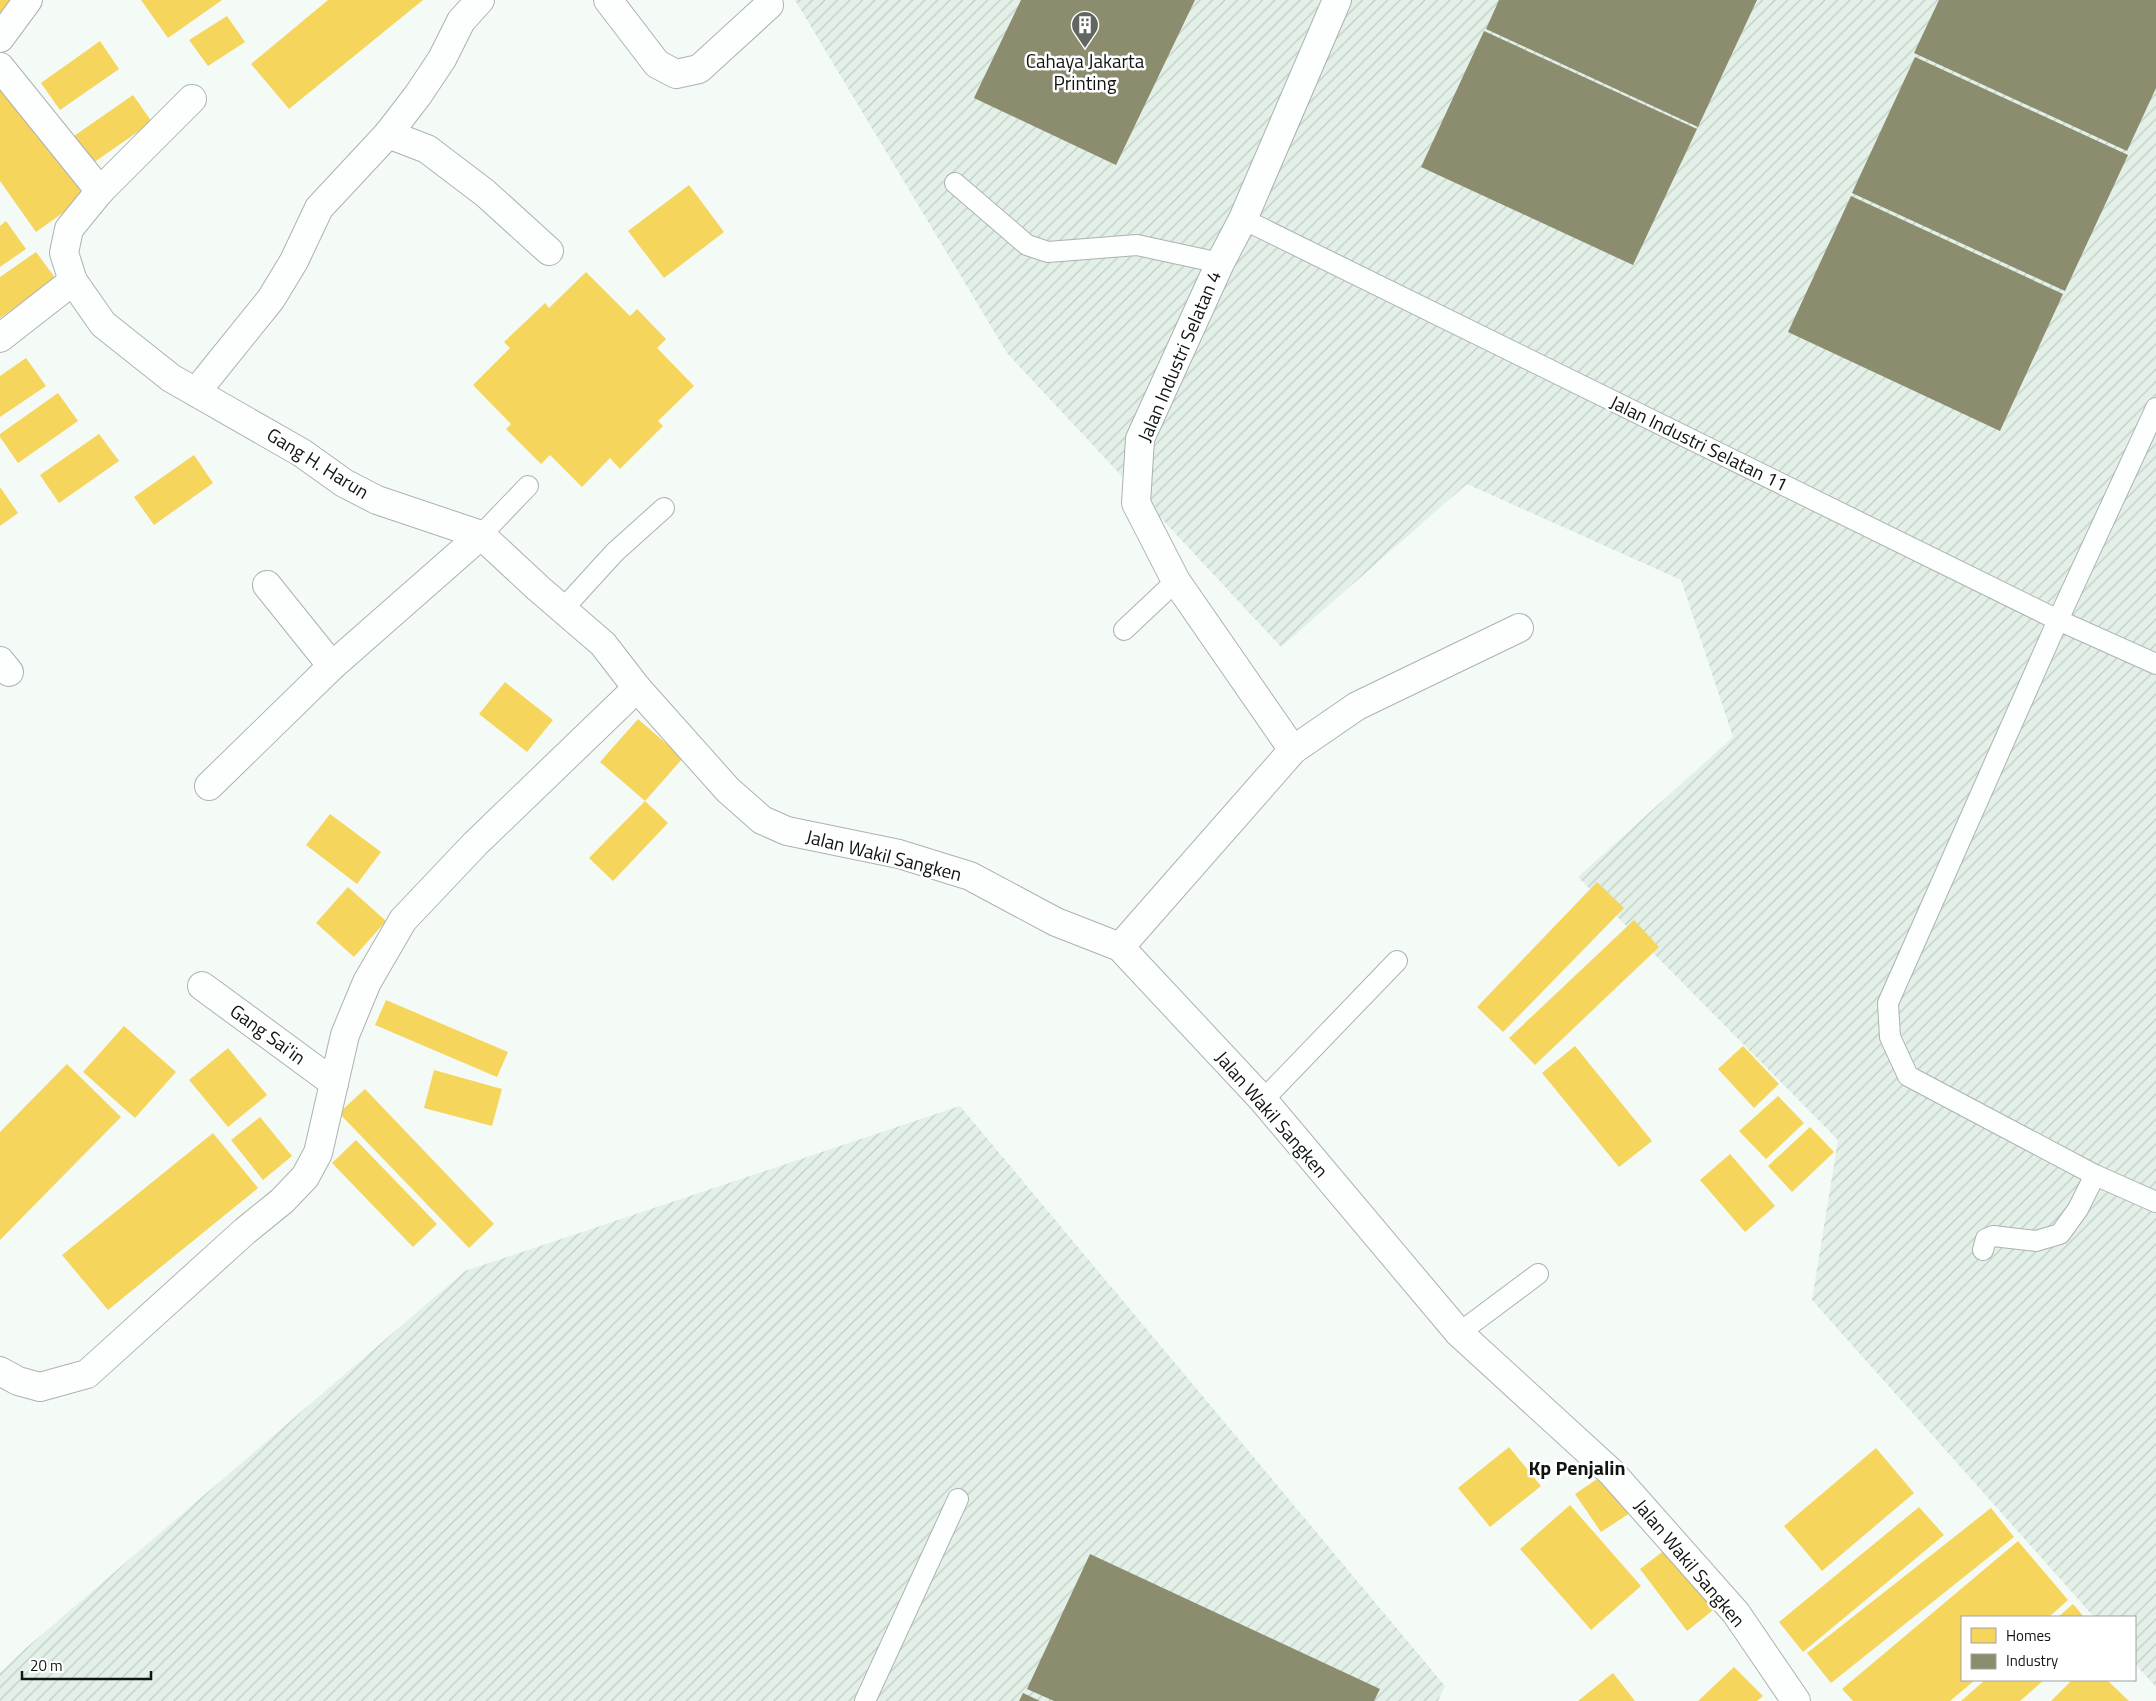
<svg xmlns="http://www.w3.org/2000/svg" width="2156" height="1701" font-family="'Titillium Web',sans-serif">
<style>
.industrial{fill:url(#industrial-furrows)}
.homes{fill:#f6d55c}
.industry{fill:#8c8c6e}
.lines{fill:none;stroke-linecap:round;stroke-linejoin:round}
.lane-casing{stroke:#adb2b0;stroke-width:22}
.street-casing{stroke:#adb2b0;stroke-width:30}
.lane{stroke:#fdfefe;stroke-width:20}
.street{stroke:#fdfefe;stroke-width:28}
.labels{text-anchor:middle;stroke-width:5;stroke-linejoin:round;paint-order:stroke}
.poi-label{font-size:19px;fill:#101512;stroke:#fff}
.street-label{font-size:19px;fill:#101512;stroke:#fff}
.neighbourhood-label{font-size:20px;font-weight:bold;fill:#101512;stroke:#fff}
</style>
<defs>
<pattern id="industrial-furrows" width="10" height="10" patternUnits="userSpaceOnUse" patternTransform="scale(1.25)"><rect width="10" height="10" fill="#e2f0e8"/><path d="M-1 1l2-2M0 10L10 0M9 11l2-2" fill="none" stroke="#c1cdc6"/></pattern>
</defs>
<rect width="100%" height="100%" fill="#f4fbf7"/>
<!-- industrial -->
<g class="industrial">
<polygon points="795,0 2156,0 2156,1687 2135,1664 2135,1617 2094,1617 1812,1300 1838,1140 1578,877 1733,737 1681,580 1467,484 1281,647 1007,353"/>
<polygon points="960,1106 1445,1686 1438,1701 0,1701 0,1673 25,1649 465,1271"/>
</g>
<!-- homes -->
<g class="homes">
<polygon points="0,0 17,0 0,16"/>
<polygon points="141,0 222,0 168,38"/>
<polygon points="328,0 423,0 289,109 251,64"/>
<polygon points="227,16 245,42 208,66 189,40"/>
<polygon points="100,41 119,69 60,110 41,83"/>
<polygon points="4,83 85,197 36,232 0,181 0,86"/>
<polygon points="133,95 152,122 93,163 74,136"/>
<polygon points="689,185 724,232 664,278 628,231"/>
<polygon points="6,221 26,249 0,267 0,226"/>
<polygon points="36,252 56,279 0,318 0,277"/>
<polygon points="586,272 630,316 637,309 666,339 657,348 694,386 658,421 663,426 620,469 610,458 582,487 550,455 541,464 506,429 511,424 473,385 510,348 504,342 545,303 549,308"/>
<polygon points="26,358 46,386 0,417 0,376"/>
<polygon points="58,393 78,421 18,463 0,437 0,434"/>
<polygon points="99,434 119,461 59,503 40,475"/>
<polygon points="194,455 213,483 154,525 134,497"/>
<polygon points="0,487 18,513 0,526"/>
<polygon points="505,682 553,720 527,752 479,714"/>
<polygon points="638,719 683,758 645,801 600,762"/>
<polygon points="645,801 668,823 613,881 589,858"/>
<polygon points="330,814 381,852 357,884 306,845"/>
<polygon points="1597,882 1624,908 1503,1032 1477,1007"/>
<polygon points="348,887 386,921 354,957 316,923"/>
<polygon points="1634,920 1659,947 1535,1065 1509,1038"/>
<polygon points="386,1000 508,1052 497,1077 375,1025"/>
<polygon points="124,1026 176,1072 135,1118 83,1072"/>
<polygon points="1575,1046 1652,1141 1619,1167 1542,1073"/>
<polygon points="1743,1046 1779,1084 1754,1108 1718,1069"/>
<polygon points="228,1048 267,1095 228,1127 189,1080"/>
<polygon points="67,1064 121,1117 0,1240 0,1132"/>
<polygon points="434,1070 502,1089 492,1126 424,1108"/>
<polygon points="365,1089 494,1224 469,1248 339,1113"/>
<polygon points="1778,1096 1804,1123 1766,1159 1739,1131"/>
<polygon points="260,1117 292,1156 263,1180 231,1140"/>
<polygon points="1810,1127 1834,1152 1792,1192 1768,1166"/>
<polygon points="213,1133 258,1188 108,1310 62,1255"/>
<polygon points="356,1140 437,1224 413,1247 332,1163"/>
<polygon points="1730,1154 1775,1206 1745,1232 1700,1180"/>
<polygon points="1509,1447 1541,1486 1490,1527 1458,1488"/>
<polygon points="1876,1448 1914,1493 1822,1571 1784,1526"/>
<polygon points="1603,1475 1630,1513 1601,1532 1575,1494"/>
<polygon points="1570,1505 1641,1586 1591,1630 1520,1549"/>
<polygon points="1919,1507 1944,1535 1803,1652 1779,1622"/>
<polygon points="1991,1508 2014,1537 1831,1683 1807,1653"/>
<polygon points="2018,1541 2068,1600 2049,1617 1962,1617 1962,1680 1975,1680 1950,1701 1853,1701 1842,1689"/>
<polygon points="1670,1546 1717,1607 1687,1631 1640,1569"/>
<polygon points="2073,1604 2084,1617 2058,1617"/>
<polygon points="1734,1667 1763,1696 1757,1701 1698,1701"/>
<polygon points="1613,1673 1635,1701 1578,1701"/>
<polygon points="1985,1680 2044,1680 2020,1701 1961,1701"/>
<polygon points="2072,1680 2107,1680 2129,1701 2051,1701"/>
</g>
<!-- industry -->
<g class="industry">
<polygon points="1021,0 1195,0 1116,165 974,98"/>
<polygon points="1499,0 1757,0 1698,127 1486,29"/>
<polygon points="1939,0 2156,0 2156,88 2127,151 1914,53"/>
<polygon points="1484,31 1697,129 1633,265 1421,167"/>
<polygon points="1915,57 2128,155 2065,291 1852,193"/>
<polygon points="1851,196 2063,294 2000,431 1788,332"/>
<polygon points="1090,1554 1380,1689 1374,1701 1054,1701 1027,1689"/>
<polygon points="1023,1693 1040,1701 1019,1701"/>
</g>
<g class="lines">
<defs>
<g id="lane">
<polyline points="955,183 1027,245 1048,252 1137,245 1220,263"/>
<polyline points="1243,219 2058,620 2156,664"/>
<polyline points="2156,408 2058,620 1888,1003 1890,1037 1908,1076 2095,1175 2156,1202"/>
<polyline points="481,535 528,486"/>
<polyline points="563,609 615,552 664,508"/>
<polyline points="1124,630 1176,581"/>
<polyline points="1263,1100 1397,961"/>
<polyline points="1983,1250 1986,1239 1993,1236 2036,1241 2060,1234 2078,1209 2095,1175"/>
<polyline points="1459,1333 1538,1274"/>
<polyline points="865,1701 958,1499"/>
</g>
<g id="street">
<polyline points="608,0 657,64 676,74 699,69 769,5"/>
<polyline points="0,38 28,0"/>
<polyline points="0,67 100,191"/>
<polyline points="192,99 100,191 69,229 64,253 73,281 103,324 171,378 302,453 344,483 377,500 481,535 538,588 603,644 637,688 728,790 762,820 787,831 899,854 970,876 1056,922 1120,947 1263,1100 1459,1333 1612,1473 1736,1613 1796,1701"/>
<polyline points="388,134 427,149 485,193 549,251"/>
<polyline points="0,338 73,281"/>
<polyline points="196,392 271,299 294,261 319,208 388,134 418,95 442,59 461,21 480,0"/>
<polyline points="267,585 332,666"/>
<polyline points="0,661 9,672"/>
<polyline points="1293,750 1176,581 1136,503 1140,439 1220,263 1243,219 1337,0"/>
<polyline points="209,786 332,666 481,535"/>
<polyline points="1120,947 1293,750 1357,706 1519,628"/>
<polyline points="202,986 334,1083"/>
<polyline points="0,1371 18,1381 40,1387 87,1374 245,1231 282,1201 305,1177 318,1153 345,1035 367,982 403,920 475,844 637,688"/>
</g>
</defs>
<!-- lane casing -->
<use href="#lane" class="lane-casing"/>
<!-- street casing -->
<use href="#street" class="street-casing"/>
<!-- lane -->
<use href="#lane" class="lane"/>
<!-- street -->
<use href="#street" class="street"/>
</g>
<!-- icons -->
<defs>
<symbol id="building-pin" viewBox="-11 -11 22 30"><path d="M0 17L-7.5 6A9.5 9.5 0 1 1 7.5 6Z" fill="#606662" stroke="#fff"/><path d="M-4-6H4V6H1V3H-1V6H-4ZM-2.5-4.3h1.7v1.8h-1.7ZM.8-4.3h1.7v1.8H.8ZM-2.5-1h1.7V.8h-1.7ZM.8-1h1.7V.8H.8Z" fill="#fff"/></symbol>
</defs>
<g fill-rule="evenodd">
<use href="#building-pin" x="1069" y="9" width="32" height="43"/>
</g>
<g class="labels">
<!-- poi labels -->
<g class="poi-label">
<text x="1085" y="68">Cahaya Jakarta<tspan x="1085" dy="22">Printing</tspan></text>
</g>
<!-- street labels -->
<g class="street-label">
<text transform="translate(1179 356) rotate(-67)" y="7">Jalan Industri Selatan 4</text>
<text transform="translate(1699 443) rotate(26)" y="7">Jalan Industri Selatan 11</text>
<text transform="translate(318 463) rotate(32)" y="7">Gang H. Harun</text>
<text transform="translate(884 855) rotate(14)" y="7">Jalan Wakil Sangken</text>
<text transform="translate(268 1034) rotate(36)" y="7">Gang Sai'in</text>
<text transform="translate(1272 1114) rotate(49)" y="7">Jalan Wakil Sangken</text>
<text transform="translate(1690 1563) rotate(50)" y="7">Jalan Wakil Sangken</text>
</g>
<!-- neighbourhood labels -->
<g class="neighbourhood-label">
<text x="1577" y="1475">Kp Penjalin</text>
</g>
</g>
<!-- legend -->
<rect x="1961" y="1616" width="175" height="65" fill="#ffffff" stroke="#9fa1a0"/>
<rect x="1971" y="1628" width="25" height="15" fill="#f6d55c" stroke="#9fa1a0"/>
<text x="2006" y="1641" font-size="15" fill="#101512">Homes</text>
<rect x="1971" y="1654" width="25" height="15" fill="#8c8c6e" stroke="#9fa1a0"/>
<text x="2006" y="1666" font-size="15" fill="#101512">Industry</text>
<!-- scale -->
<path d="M22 1671v8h129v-8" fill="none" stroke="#101512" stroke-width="2.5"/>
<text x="30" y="1671" font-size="15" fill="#101512" stroke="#ffffff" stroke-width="4" paint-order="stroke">20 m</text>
</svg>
